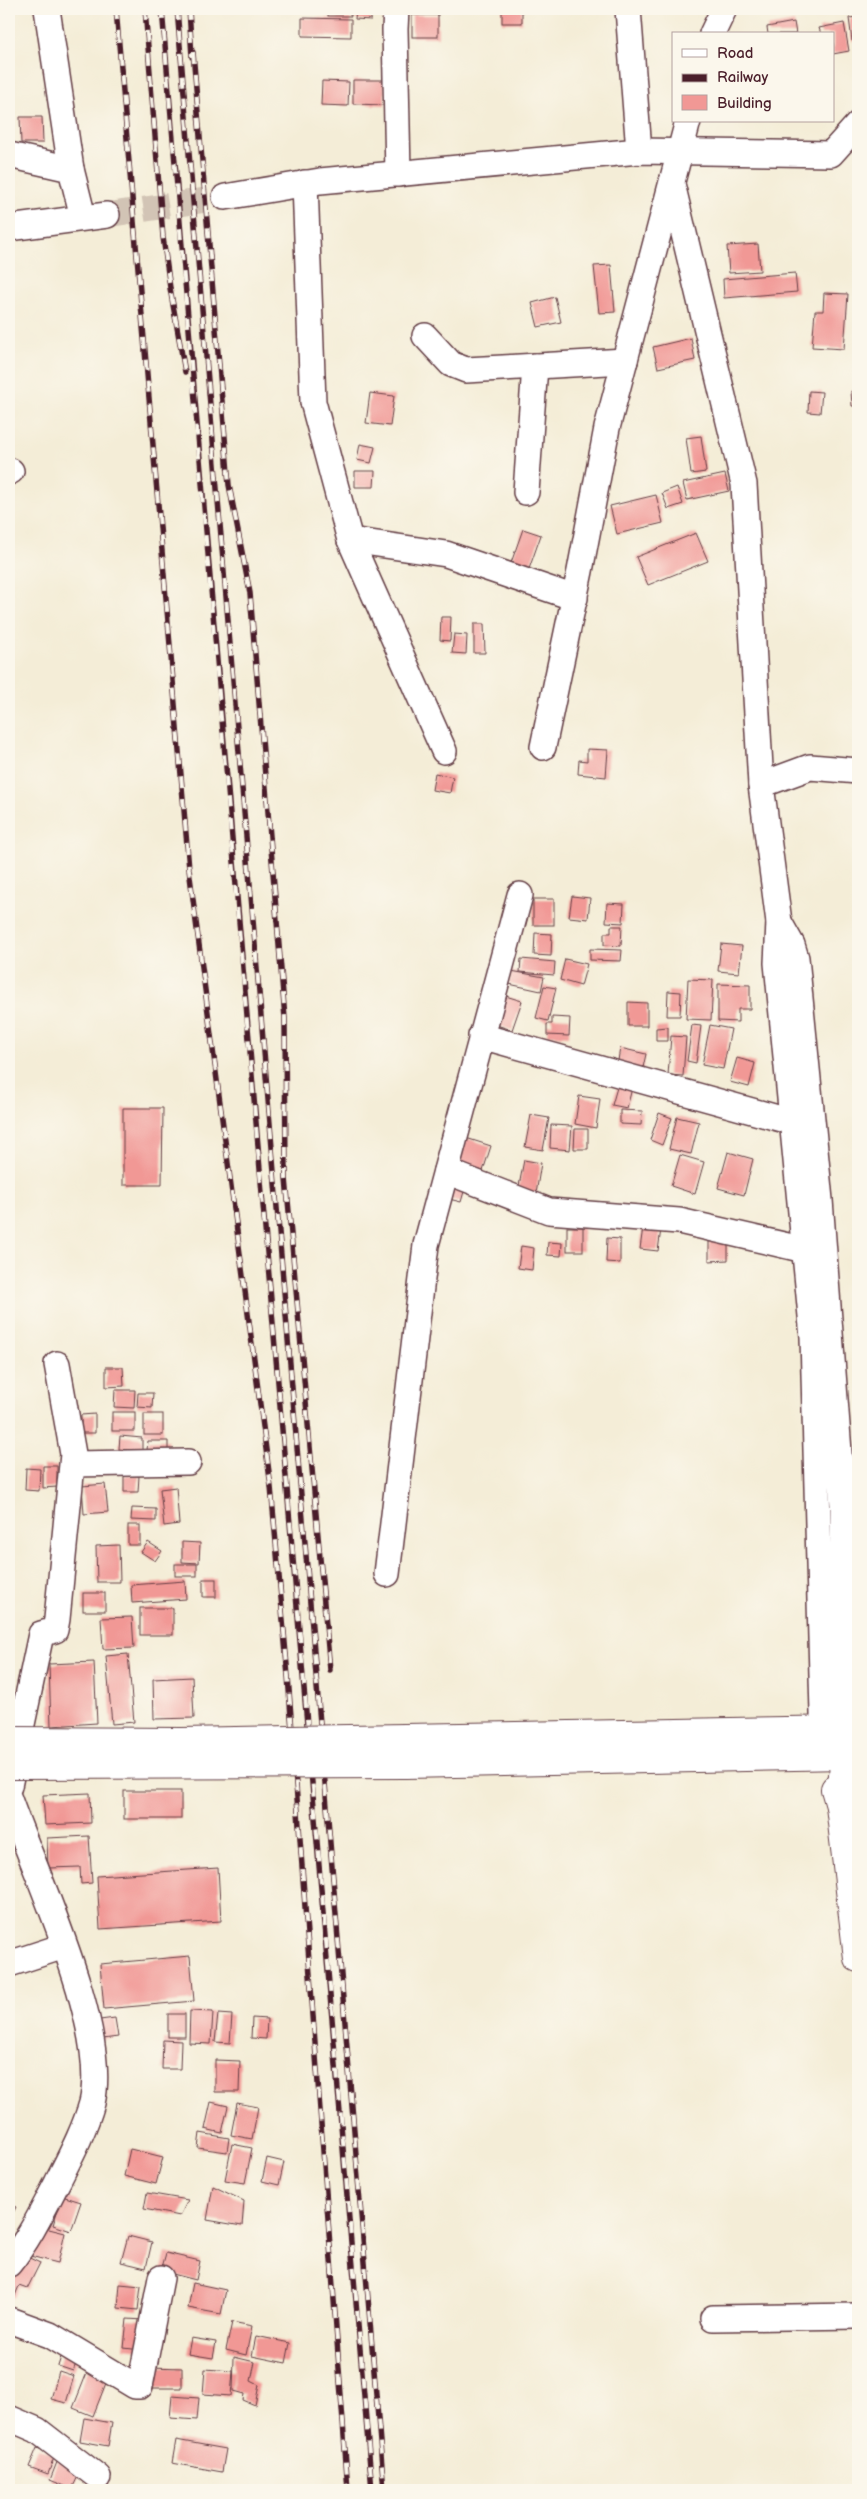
<svg xmlns="http://www.w3.org/2000/svg" width="867" height="2499" font-family="'Balsamiq Sans',sans-serif">
<style>
.building{fill:#f19895}
.lines{fill:none;stroke-linecap:round;stroke-linejoin:round}
.minor-tunnel{stroke:#d2c4b5;stroke-width:25;stroke-dasharray:25 12;stroke-linecap:butt}
.minor-casing{stroke:#643e45;stroke-width:28}
.major-casing{stroke:#643e45;stroke-width:30}
.minor{stroke:#fff;stroke-width:25}
.major{stroke:#fff;stroke-width:28}
.rail-casing{stroke:#4a1f2b;stroke-width:5.5}
.rail{stroke:#fbf7ec;stroke-width:4;stroke-dasharray:11;stroke-linecap:butt}
.major-bridge-casing{stroke:#643e45;stroke-width:30;stroke-linecap:butt}
.major-bridge{stroke:#fff;stroke-width:28}
</style>
<rect width="100%" height="100%" fill="#fbf7ec"/>
<filter id="ink" filterUnits="userSpaceOnUse"><feTurbulence type="fractalNoise" baseFrequency=".02" numOctaves="2"/><feDisplacementMap in="SourceGraphic" scale="10" xChannelSelector="R" yChannelSelector="G"/><feConvolveMatrix kernelMatrix="1 2 1 2 8 2 1 2 1" color-interpolation-filters="sRGB"/></filter>
<filter id="wash" filterUnits="userSpaceOnUse"><feTurbulence type="fractalNoise" baseFrequency=".0096" numOctaves="4" result="noise"/><feDisplacementMap in="SourceGraphic" scale="20" xChannelSelector="R" yChannelSelector="G"/><feGaussianBlur stdDeviation="1.12" result="paint"/><feColorMatrix in="noise" values="0 0 0 0 0 0 0 0 0 0 0 0 0 0 0 0 0 1.4 0 .05"/><feComposite in="paint" operator="in"/></filter>
<g filter="url(#wash)">
<rect width="100%" height="100%" fill="#f4edd7"/>
<g id="blocks">
<!-- building -->
<g class="building">
<rect x="293" y="9" width="29" height="3"/>
<rect x="328" y="9" width="23" height="7"/>
<polygon points="356,9 371,9 371,20 355,19"/>
<rect x="402" y="9" width="24" height="3"/>
<rect x="502" y="9" width="20" height="14"/>
<polygon points="768,9 794,9 794,11 770,16"/>
<rect x="412" y="15" width="26" height="22"/>
<polygon points="858,17 858,40 852,41 849,18"/>
<polygon points="302,18 351,19 351,37 302,36"/>
<polygon points="794,22 796,34 768,34 767,27"/>
<polygon points="844,23 849,51 833,54 833,34 821,34 819,28"/>
<polygon points="353,80 385,80 385,105 353,104"/>
<polygon points="322,81 349,82 348,106 321,105"/>
<polygon points="20,117 42,117 43,143 21,143"/>
<polygon points="9,120 12,120 13,139 9,140"/>
<polygon points="758,244 760,271 729,273 727,246"/>
<polygon points="611,265 615,312 599,313 594,266"/>
<polygon points="795,273 797,292 724,298 723,279"/>
<polygon points="824,293 848,294 844,349 812,347 815,311 823,311"/>
<polygon points="555,297 561,322 538,327 532,303"/>
<polygon points="691,338 695,360 658,368 653,347"/>
<polygon points="809,391 822,392 820,413 808,412"/>
<polygon points="851,391 858,391 858,406 852,406"/>
<polygon points="370,393 394,396 390,426 366,423"/>
<polygon points="701,436 706,472 691,474 686,438"/>
<polygon points="360,444 375,447 371,463 357,460"/>
<polygon points="355,471 375,471 374,487 355,487"/>
<polygon points="725,474 729,491 687,500 683,483"/>
<polygon points="677,487 683,504 668,509 662,493"/>
<polygon points="656,495 663,523 617,534 610,506"/>
<polygon points="523,529 541,535 529,569 511,563"/>
<polygon points="696,533 708,561 648,585 636,557"/>
<polygon points="441,617 451,617 450,641 440,640"/>
<polygon points="474,624 484,624 485,653 474,653"/>
<polygon points="454,634 467,635 466,654 452,653"/>
<polygon points="587,749 608,750 606,777 578,774 579,760 587,761"/>
<polygon points="435,773 453,777 450,793 432,790"/>
<polygon points="572,896 590,898 588,919 569,917"/>
<rect x="533" y="899" width="21" height="26"/>
<polygon points="607,903 624,904 623,923 606,922"/>
<polygon points="611,926 622,926 621,946 604,945 604,933 611,933"/>
<polygon points="535,933 552,934 551,956 534,955"/>
<polygon points="721,944 742,946 739,973 718,971"/>
<polygon points="590,949 622,950 621,961 590,960"/>
<polygon points="521,959 555,962 554,975 520,972"/>
<polygon points="565,959 587,964 581,986 560,980"/>
<polygon points="511,971 544,977 541,991 509,984"/>
<polygon points="688,979 713,980 711,1020 686,1019"/>
<polygon points="718,984 750,985 750,1009 738,1009 738,1022 718,1021"/>
<polygon points="544,986 556,988 548,1021 536,1018"/>
<polygon points="668,991 681,992 680,1016 667,1016"/>
<polygon points="499,994 522,1001 512,1030 490,1023"/>
<polygon points="628,1002 647,1003 647,1026 628,1026"/>
<polygon points="552,1017 570,1018 569,1036 547,1035 547,1024 552,1024"/>
<polygon points="692,1025 701,1026 696,1063 687,1061"/>
<polygon points="710,1025 731,1029 723,1069 702,1065"/>
<polygon points="668,1027 668,1041 656,1041 656,1028"/>
<polygon points="671,1036 686,1037 683,1076 668,1075"/>
<polygon points="620,1048 646,1054 642,1072 617,1067"/>
<polygon points="737,1058 755,1063 749,1087 730,1082"/>
<polygon points="618,1084 632,1088 627,1108 612,1105"/>
<polygon points="579,1096 600,1099 596,1128 575,1124"/>
<polygon points="123,1108 163,1108 162,1185 123,1185"/>
<polygon points="620,1110 642,1111 641,1125 620,1124"/>
<polygon points="659,1113 672,1118 662,1145 650,1140"/>
<polygon points="531,1115 549,1118 543,1150 525,1147"/>
<polygon points="677,1117 699,1122 691,1154 669,1149"/>
<polygon points="551,1125 572,1126 570,1150 550,1148"/>
<polygon points="575,1129 588,1129 588,1149 574,1149"/>
<polygon points="466,1138 491,1146 483,1171 458,1163"/>
<polygon points="728,1152 753,1159 744,1195 718,1188"/>
<polygon points="680,1155 704,1162 695,1194 671,1186"/>
<polygon points="524,1160 541,1163 536,1194 518,1191"/>
<polygon points="449,1184 465,1188 461,1202 445,1198"/>
<rect x="567" y="1227" width="16" height="24"/>
<polygon points="643,1227 661,1229 658,1251 640,1249"/>
<polygon points="607,1238 620,1239 620,1263 606,1262"/>
<polygon points="709,1238 728,1238 728,1260 709,1261"/>
<polygon points="548,1242 562,1243 561,1256 547,1255"/>
<polygon points="521,1246 534,1248 532,1270 518,1268"/>
<polygon points="106,1367 123,1367 124,1386 106,1387"/>
<polygon points="115,1390 135,1390 134,1408 114,1407"/>
<polygon points="138,1393 153,1393 152,1408 137,1407"/>
<rect x="112" y="1412" width="23" height="19"/>
<polygon points="95,1414 95,1433 81,1433 81,1415"/>
<rect x="144" y="1414" width="19" height="21"/>
<polygon points="120,1436 142,1438 142,1451 119,1449"/>
<polygon points="148,1441 168,1441 168,1451 147,1450"/>
<polygon points="43,1466 57,1466 57,1487 43,1488"/>
<polygon points="26,1468 40,1469 39,1491 25,1490"/>
<polygon points="124,1476 139,1476 138,1492 124,1492"/>
<polygon points="105,1484 108,1512 84,1514 82,1486"/>
<polygon points="176,1487 179,1524 164,1526 160,1489"/>
<polygon points="132,1508 156,1509 156,1521 131,1520"/>
<rect x="128" y="1525" width="12" height="20"/>
<polygon points="148,1542 162,1551 155,1561 141,1552"/>
<polygon points="182,1542 200,1543 199,1563 182,1562"/>
<polygon points="119,1545 120,1582 97,1582 96,1546"/>
<rect x="175" y="1564" width="22" height="12"/>
<rect x="203" y="1579" width="13" height="18"/>
<polygon points="185,1581 186,1599 132,1603 131,1585"/>
<rect x="83" y="1593" width="22" height="18"/>
<rect x="140" y="1608" width="33" height="27"/>
<polygon points="132,1617 134,1648 103,1649 101,1618"/>
<polygon points="128,1654 134,1722 112,1724 106,1656"/>
<polygon points="94,1662 97,1723 51,1726 49,1664"/>
<polygon points="192,1677 194,1718 154,1719 153,1679"/>
<rect x="124" y="1791" width="57" height="28"/>
<polygon points="90,1793 91,1823 45,1825 43,1795"/>
<polygon points="89,1836 92,1883 81,1884 80,1867 48,1868 47,1838"/>
<polygon points="218,1868 221,1921 100,1929 97,1876"/>
<polygon points="190,1956 194,2001 104,2009 100,1964"/>
<polygon points="190,2011 213,2012 211,2044 189,2043"/>
<rect x="168" y="2014" width="17" height="23"/>
<polygon points="218,2014 232,2015 230,2043 215,2042"/>
<polygon points="115,2018 118,2037 103,2039 100,2020"/>
<polygon points="252,2018 267,2019 266,2039 251,2038"/>
<polygon points="163,2040 181,2041 180,2069 162,2069"/>
<polygon points="215,2060 240,2061 239,2092 215,2092"/>
<polygon points="211,2102 228,2106 222,2133 205,2129"/>
<polygon points="237,2103 258,2107 252,2139 231,2135"/>
<polygon points="200,2133 229,2138 227,2152 198,2148"/>
<polygon points="232,2144 252,2148 245,2183 225,2180"/>
<polygon points="130,2149 163,2157 156,2184 124,2176"/>
<polygon points="267,2158 284,2162 279,2185 262,2181"/>
<polygon points="213,2186 244,2201 242,2226 207,2220"/>
<polygon points="147,2193 188,2200 180,2216 144,2209"/>
<polygon points="62,2196 81,2202 71,2231 53,2225"/>
<polygon points="9,2204 16,2207 9,2221"/>
<polygon points="37,2226 65,2233 58,2263 30,2256"/>
<polygon points="128,2236 152,2242 146,2268 121,2262"/>
<polygon points="19,2253 40,2263 27,2289 19,2286 14,2298 9,2295 9,2274"/>
<polygon points="166,2253 200,2261 196,2280 161,2271"/>
<polygon points="193,2283 226,2290 221,2314 188,2308"/>
<polygon points="120,2284 141,2286 138,2310 118,2308"/>
<polygon points="127,2319 144,2320 141,2350 124,2348"/>
<polygon points="232,2322 252,2326 246,2355 226,2350"/>
<polygon points="256,2336 290,2343 286,2363 252,2356"/>
<polygon points="191,2338 216,2342 213,2358 188,2354"/>
<polygon points="62,2354 78,2359 73,2371 58,2366"/>
<polygon points="234,2357 255,2362 251,2381 259,2385 255,2405 243,2400 244,2394 233,2391"/>
<polygon points="150,2367 182,2368 182,2388 150,2388"/>
<polygon points="205,2369 233,2371 231,2396 203,2394"/>
<polygon points="88,2370 108,2378 93,2416 73,2408"/>
<polygon points="59,2371 74,2376 66,2403 51,2399"/>
<polygon points="172,2396 199,2398 197,2420 170,2418"/>
<polygon points="84,2418 112,2423 108,2446 80,2441"/>
<polygon points="176,2440 226,2449 222,2472 172,2463"/>
<polygon points="37,2448 55,2455 48,2474 29,2467"/>
<polygon points="59,2457 79,2474 72,2489 50,2480"/>
</g>
</g>
</g>
<g filter="url(#ink)">
<use href="#blocks" fill-opacity="0" stroke="#643e45" stroke-width="1"/>
<g class="lines">
<!-- minor-tunnel -->
<polyline class="minor-tunnel" points="107,215 225,197"/>
<defs>
<g id="minor">
<polyline points="47,9 71,169"/>
<polyline points="396,9 395,29 398,174"/>
<polyline points="628,9 639,151"/>
<polyline points="712,34 724,9"/>
<polyline points="9,155 71,169 83,217"/>
<polyline points="305,183 313,402 350,540 444,751"/>
<polyline points="673,188 744,484 761,785"/>
<polyline points="225,197 320,181 639,151 831,154 858,124"/>
<polyline points="9,228 107,215"/>
<polyline points="425,336 451,364 466,370 625,361"/>
<polyline points="9,472 11,471"/>
<polyline points="526,492 535,366"/>
<polyline points="350,540 446,554 575,598"/>
<polyline points="543,747 580,571 607,428 688,121"/>
<polyline points="779,922 792,945 796,958 820,1200 843,1505 844,1730"/>
<polyline points="481,1036 792,1122"/>
<polyline points="446,1171 549,1211 679,1221 805,1250"/>
<polyline points="73,1464 188,1462"/>
<polyline points="387,1574 426,1245 520,895"/>
<polyline points="824,1751 813,1337 777,963 779,922 761,785 810,767 858,771"/>
<polyline points="9,1786 41,1634 55,1630 57,1619 73,1454 57,1364"/>
<path d="M 9,1799 C 35,1874 110,2028 92,2103 C 84,2131 70,2157 57,2183 C 42,2212 29,2239 9,2264"/>
<polyline points="9,1964 64,1946"/>
<polyline points="713,2318 858,2316"/>
<polyline points="9,2320 50,2335 135,2386 140,2386 161,2278"/>
<polyline points="9,2418 37,2430 98,2477"/>
</g>
<g id="major">
<polyline points="405,1738 844,1730 845,1755 840,1806"/>
<polyline points="406,1764 845,1755"/>
<polyline points="835,1789 840,1806 858,1958"/>
</g>
</defs>
<!-- minor casing -->
<use href="#minor" class="minor-casing"/>
<!-- major casing -->
<use href="#major" class="major-casing"/>
<!-- minor -->
<use href="#minor" class="minor"/>
<!-- major -->
<use href="#major" class="major"/>
<defs>
<g id="rail">
<polyline points="116,9 189,869 271,1487 288,1676 348,2490"/>
<polyline points="145,9 163,237 170,288 185,372"/>
<path d="M 162,9 C 229,836 304,1663 372,2490"/>
<polyline points="177,9 384,2490"/>
<polyline points="189,9 192,57"/>
<polyline points="193,52 229,485 250,593 254,642 285,1018 286,1178 330,1670"/>
</g>
</defs>
<!-- rail casing -->
<use href="#rail" class="rail-casing"/>
<!-- rail -->
<use href="#rail" class="rail"/>
<defs>
<g id="major-bridge">
<polyline points="9,1741 182,1742 405,1738"/>
<polyline points="9,1765 406,1764"/>
</g>
</defs>
<!-- major-bridge casing -->
<use href="#major-bridge" class="major-bridge-casing"/>
<!-- major-bridge -->
<use href="#major-bridge" class="major-bridge"/>
</g>
</g>
<!-- margin -->
<rect width="867" height="2499" fill="none" stroke="#fbf7ec" stroke-width="30"/>
<!-- legend -->
<rect x="672" y="32" width="162" height="90" fill="#fbf7ec" stroke="#b4a19f"/>
<rect x="682" y="49" width="25" height="8" fill="#ffffff" stroke="#b4a19f"/>
<text x="717" y="58" font-size="15" fill="#4a1f2b">Road</text>
<rect x="682" y="74" width="25" height="8" fill="#4a1f2b" stroke="#b4a19f"/>
<text x="717" y="82" font-size="15" fill="#4a1f2b">Railway</text>
<rect x="682" y="95" width="25" height="15" fill="#f19895" stroke="#b4a19f"/>
<text x="717" y="108" font-size="15" fill="#4a1f2b">Building</text>
</svg>
